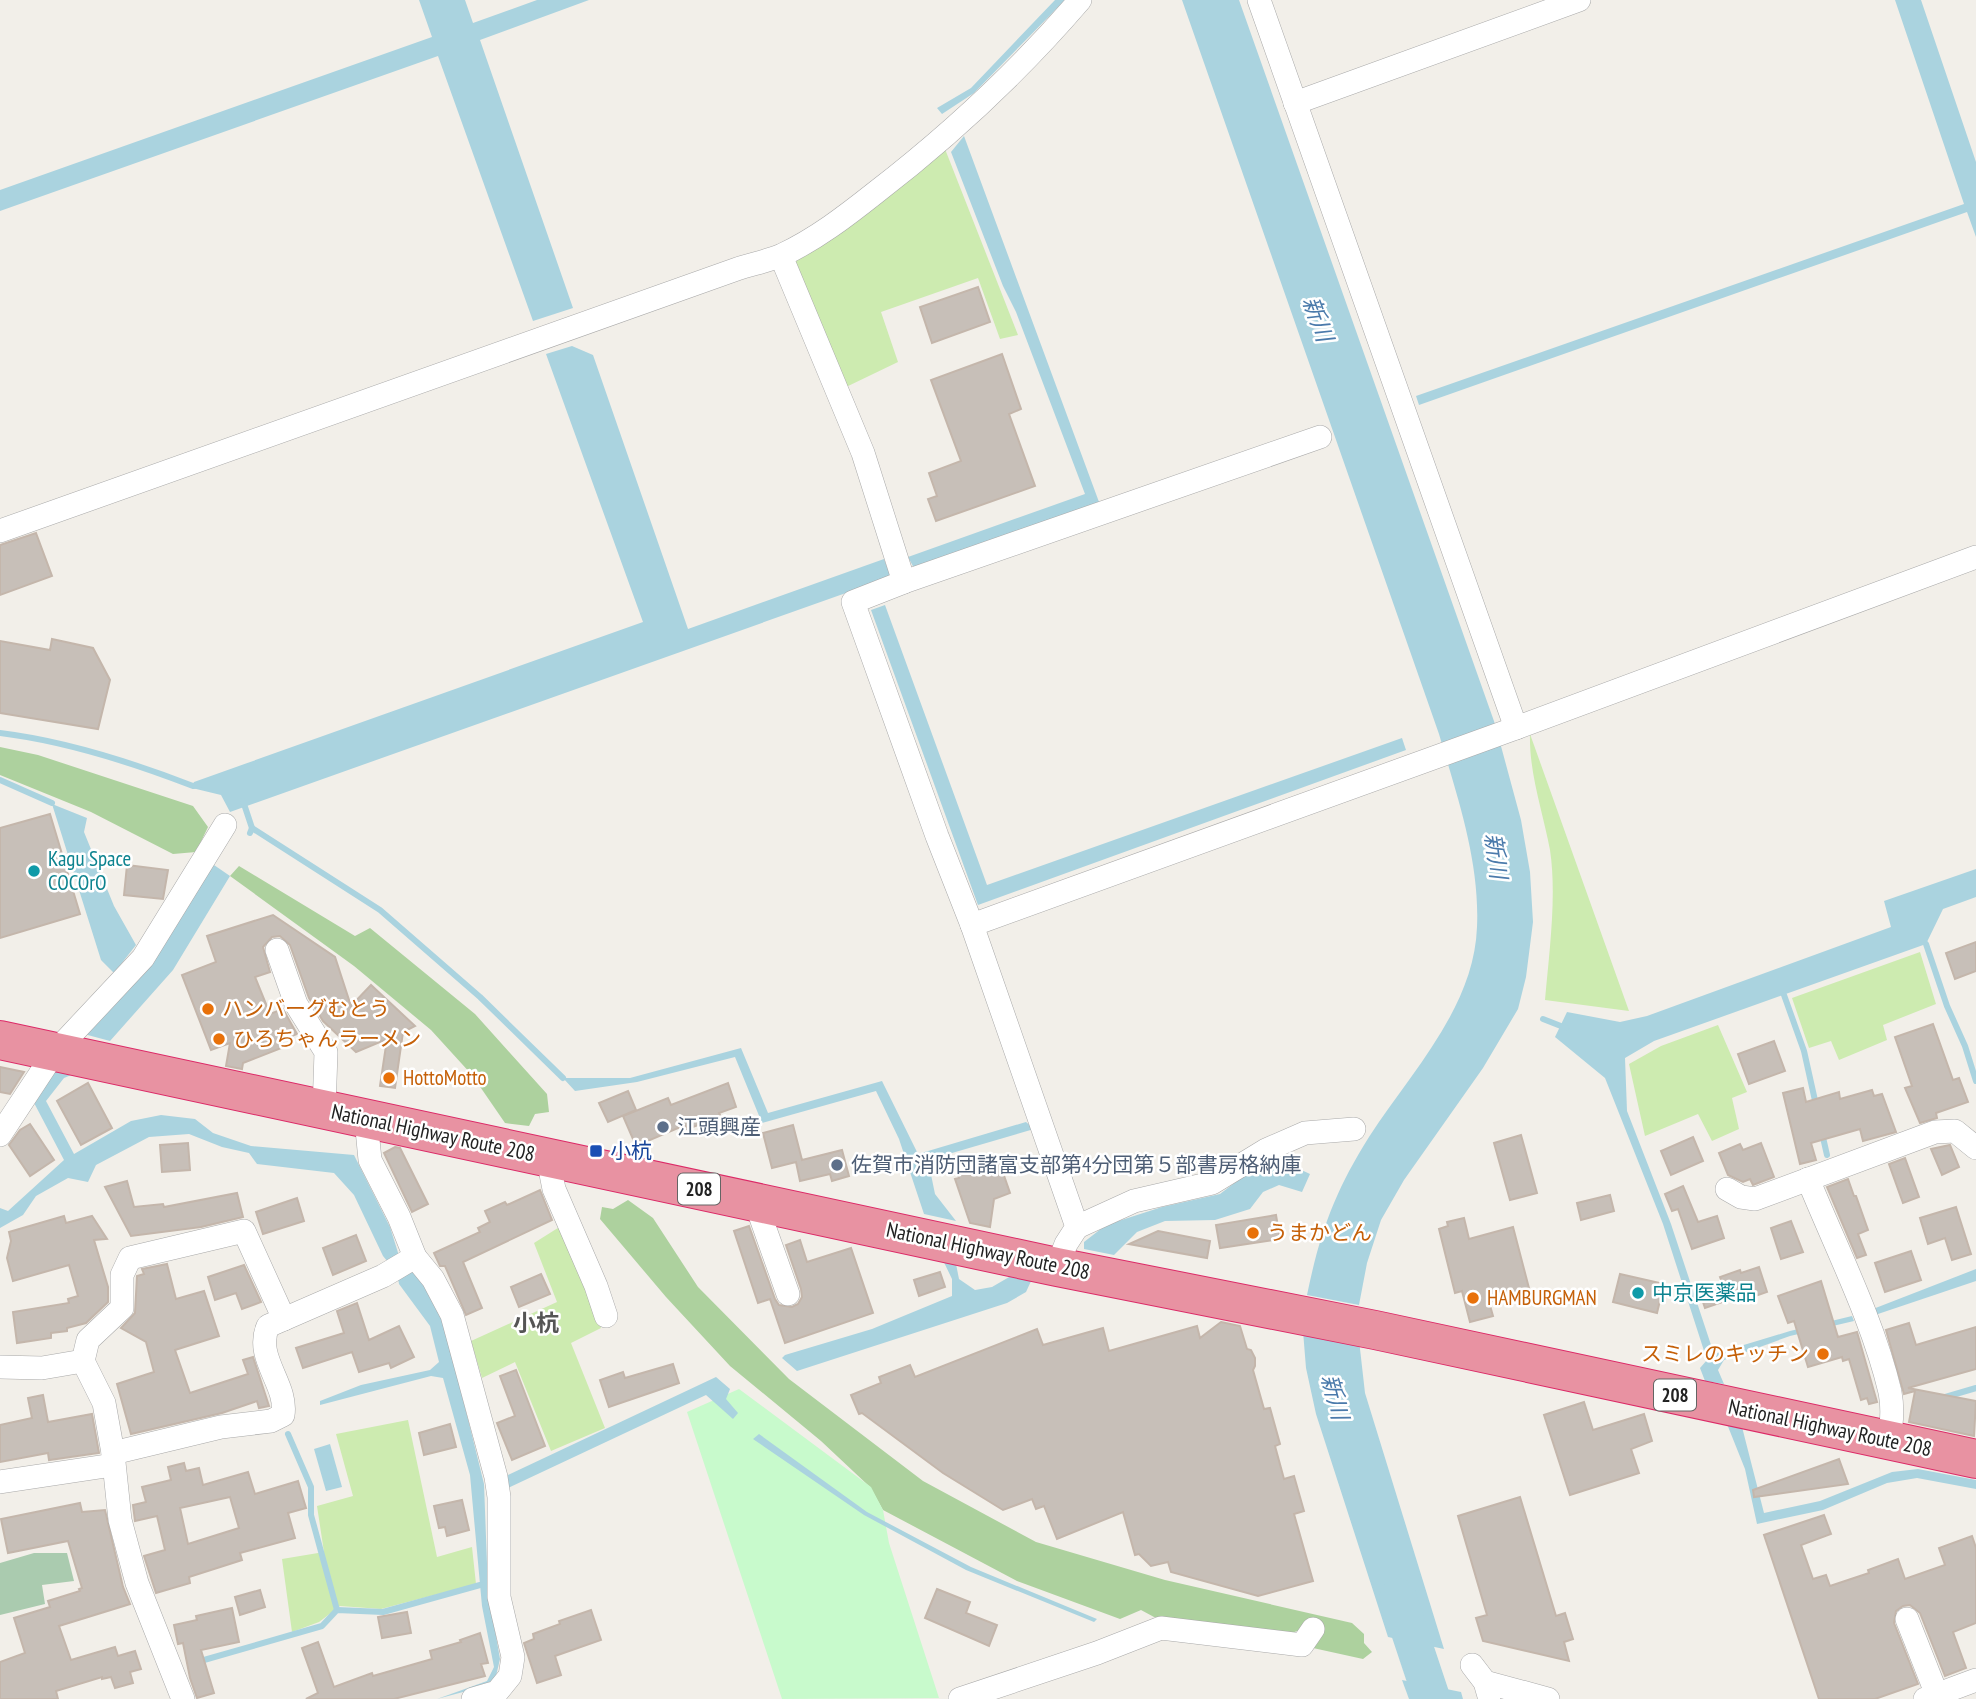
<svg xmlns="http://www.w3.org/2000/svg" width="1976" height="1699" font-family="'PT Sans Narrow','Noto Sans JP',sans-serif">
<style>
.grass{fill:#cdebb0}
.forest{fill:#add19e}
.cemetery{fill:#aacbaf}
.park{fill:#c8facc}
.water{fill:#aad3df}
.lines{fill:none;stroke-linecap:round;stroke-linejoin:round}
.stream{stroke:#aad3df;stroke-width:6}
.river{stroke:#aad3df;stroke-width:37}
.building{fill:#c7bfb8;stroke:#c4b6ab;stroke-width:2;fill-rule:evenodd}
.street-casing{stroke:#a9a9a9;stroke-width:24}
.highway-casing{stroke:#dc2a67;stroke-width:40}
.street{stroke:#fff;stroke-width:23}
.highway{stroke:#e892a2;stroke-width:38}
.culture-dot{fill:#0f9aa8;stroke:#fff;stroke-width:2.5}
.food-dot{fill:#e8710a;stroke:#fff;stroke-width:2.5}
.service-dot{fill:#5c6f8a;stroke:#fff;stroke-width:2.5}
.transit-dot{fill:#1a4fb4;stroke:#fff;stroke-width:2.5}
.labels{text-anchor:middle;stroke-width:5;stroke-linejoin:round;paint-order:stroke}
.shield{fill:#fff;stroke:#646464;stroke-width:2}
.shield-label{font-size:19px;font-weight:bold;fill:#222}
.culture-label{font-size:21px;fill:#0d838f;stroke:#fff;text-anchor:start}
.food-label{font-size:21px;fill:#c56008;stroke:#fff;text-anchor:start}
.service-label{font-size:21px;fill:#4e5e75;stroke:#fff;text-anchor:start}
.street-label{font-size:21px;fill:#222;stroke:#fff}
.transit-label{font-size:21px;fill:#164399;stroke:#fff;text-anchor:start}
.water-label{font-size:23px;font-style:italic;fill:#4a7aab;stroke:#fff}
.neighbourhood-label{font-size:23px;font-weight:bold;fill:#555;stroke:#fff}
</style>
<rect width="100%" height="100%" fill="#f2efe9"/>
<!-- grass -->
<g class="grass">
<polygon points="945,149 1018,335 1000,339 978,278 881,312 898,362 844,388 790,262"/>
<path d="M 1530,734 L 1629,1011 L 1545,1000 C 1549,954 1557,896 1550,850 C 1543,812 1529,774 1530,734 Z"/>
<polygon points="1920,952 1936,1004 1883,1025 1887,1040 1839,1060 1831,1041 1809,1048 1792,998"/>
<polygon points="1718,1025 1747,1092 1732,1098 1739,1129 1712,1141 1698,1114 1645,1136 1629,1064 1661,1046"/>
<polygon points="561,1226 601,1328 571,1343 605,1428 551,1451 515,1362 482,1378 471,1341 557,1302 534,1243"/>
<polygon points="408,1420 437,1557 472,1547 476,1584 381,1609 340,1606 319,1622 292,1632 282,1559 324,1552 317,1506 353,1496 336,1434"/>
</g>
<!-- forest -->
<g class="forest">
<polygon points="0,747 38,755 193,806 208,827 196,852 173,854 91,812 0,775"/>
<polygon points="239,866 355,936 370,928 475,1014 547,1094 549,1112 535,1114 529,1126 505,1123 472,1075 431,1030 354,966 230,876"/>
<polygon points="628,1200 653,1218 698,1287 789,1379 923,1481 1036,1542 1165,1580 1352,1623 1364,1634 1364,1643 1372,1652 1363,1659 1313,1648 1297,1631 1285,1636 1154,1617 1141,1610 1120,1619 1017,1581 883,1510 870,1487 821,1441 730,1366 666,1297 600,1219 602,1207 613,1209"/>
</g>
<!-- cemetery -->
<polygon class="cemetery" points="34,1553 67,1553 74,1581 42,1585 45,1604 0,1615 0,1563"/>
<!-- park -->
<polygon class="park" points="739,1389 871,1487 883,1510 889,1543 939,1698 782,1699 687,1412"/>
<!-- water -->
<g class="water">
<polygon points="419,0 465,0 473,23 537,0 589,0 480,40 573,308 533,321 438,56 0,211 0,190 432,37"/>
<polygon points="1055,0 1065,0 974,93 942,114 937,108 971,88"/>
<path d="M 1182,0 L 1239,0 L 1495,724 L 1521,820 L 1530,872 L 1533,922 L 1526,977 L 1518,1009 L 1483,1068 L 1404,1180 L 1381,1220 L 1367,1263 L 1359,1305 L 1307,1295 C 1320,1232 1335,1191 1369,1137 C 1411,1072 1474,1008 1477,927 C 1480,861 1457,796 1439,734 Z"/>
<polygon points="1895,0 1921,0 1976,162 1976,237 1967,212 1419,405 1416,396 1964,204"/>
<polygon points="964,136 1099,502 915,570 908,557 1085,494 1016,312 1003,286 951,152"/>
<polygon points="572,346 593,355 688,629 884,559 891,577 230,812 221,795 192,788 194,782 643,622 546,354"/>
<polygon points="885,605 987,885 1402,738 1406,750 978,905 871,610"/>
<polygon points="52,804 87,818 84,832 114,906 136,945 114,973 101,960"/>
<polygon points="214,865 230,876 173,970 110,1041 84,1034 138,977"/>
<polygon points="1976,869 1976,897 1943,909 1926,944 1654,1041 1625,1058 1627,1111 1671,1224 1714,1354 1790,1331 1852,1316 1854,1321 1790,1336 1724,1360 1718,1370 1724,1384 1705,1381 1700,1368 1707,1360 1663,1224 1605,1078 1555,1037 1567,1012 1620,1022 1647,1016 1891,927 1884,901"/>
<polygon points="741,1048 768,1113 882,1081 918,1154 1026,1122 1034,1129 928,1160 935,1194 956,1221 924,1214 899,1139 876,1091 762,1123 735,1057 637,1082 575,1091 563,1078 630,1078"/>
<polygon points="56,1068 76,1073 64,1078 46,1101 74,1154 131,1121 161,1115 195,1119 213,1133 251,1146 354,1155 390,1227 400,1259 420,1277 436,1303 447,1334 484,1484 488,1590 500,1659 496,1676 489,1685 437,1699 487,1681 494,1667 482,1606 470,1475 443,1378 431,1376 320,1405 320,1401 361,1385 430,1370 439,1362 430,1326 399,1284 397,1273 383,1256 354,1195 334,1173 257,1164 249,1153 222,1147 189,1134 149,1137 96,1165 88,1182 68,1178 36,1196 23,1215 0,1228 0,1208 8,1211 64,1160 32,1099"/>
<polygon points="1280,1160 1310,1174 1302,1192 1279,1185 1263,1192 1250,1209 1215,1220 1165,1221 1137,1232 1114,1255 1084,1249 1084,1242 1106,1225 1162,1207 1220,1194 1250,1171"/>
<polygon points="940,1254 955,1259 959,1279 975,1290 992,1287 1016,1273 1032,1279 1026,1292 1007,1303 797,1371 782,1358 785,1355 872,1329 952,1296 952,1279"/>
<polygon points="1976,1269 1976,1281 1875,1315 1873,1309"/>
<polygon points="1303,1331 1359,1340 1365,1393 1444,1649 1388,1637 1316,1414 1306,1368"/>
<polygon points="716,1377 730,1389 726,1399 738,1413 733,1419 706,1395 508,1488 508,1475"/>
<polygon points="1725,1419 1741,1423 1764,1513 1820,1501 1892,1472 1918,1469 1976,1480 1976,1489 1917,1478 1887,1483 1823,1510 1757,1524 1745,1469"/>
<polygon points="759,1434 867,1512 971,1567 1097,1619 1094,1622 966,1570 864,1515 753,1439"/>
<polygon points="330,1444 342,1487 326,1491 314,1449"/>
<polygon points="1402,1680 1461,1692 1463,1699 1409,1699"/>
</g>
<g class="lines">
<!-- stream -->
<g class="stream">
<path d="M 0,733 C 66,741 131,762 193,786 L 200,785"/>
<polyline points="0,780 52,803"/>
<polyline points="243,801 252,828 250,833"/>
<polyline points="252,828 380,910 480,997 563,1078"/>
<polyline points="1926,944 1947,1006 1965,1046 1976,1081"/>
<polyline points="1784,995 1804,1051 1816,1105"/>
<polyline points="1543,1019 1566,1028"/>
<polyline points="1822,1133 1827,1155"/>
<polyline points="1942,1398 1976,1388"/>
<polyline points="288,1434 311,1487 311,1515 337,1610"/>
<polyline points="197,1662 322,1626 337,1610 383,1612 480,1585"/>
</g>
<!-- river -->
<polyline class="river" points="1398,1597 1432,1699"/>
</g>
<!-- building -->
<g class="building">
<polygon points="978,287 990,322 932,343 920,307"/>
<polygon points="1002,354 1021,409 1009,414 1035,486 936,521 928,499 937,496 929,473 961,461 931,380"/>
<polygon points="36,533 52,576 0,595 0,545"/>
<polygon points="52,639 93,648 110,680 98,729 0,713 0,641 50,650"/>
<polygon points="50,814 80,914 0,938 0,828"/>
<polygon points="127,865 168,870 163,899 124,895"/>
<polygon points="273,915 335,957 351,1006 371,985 415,1026 403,1032 395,1088 380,1086 387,1039 356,1052 323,1021 309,998 290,945 280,936 272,937 263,947 270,972 255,977 270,1014 283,1009 297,1034 281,1040 284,1047 243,1063 242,1069 226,1066 230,1043 211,1050 182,975 216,962 207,936"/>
<polygon points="1976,942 1976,971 1955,979 1946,953"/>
<polygon points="1933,1024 1953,1080 1959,1078 1968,1102 1936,1113 1937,1118 1920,1123 1905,1088 1912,1086 1895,1037"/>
<polygon points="1774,1041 1785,1071 1749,1084 1738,1054"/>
<polygon points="0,1067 24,1072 10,1094 0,1092"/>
<polygon points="88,1083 112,1128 81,1145 57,1101"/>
<polygon points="728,1083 736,1107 719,1113 721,1117 687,1129 685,1125 636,1146 623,1116 668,1098 671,1105"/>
<polygon points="1803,1088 1806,1102 1839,1092 1840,1099 1872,1090 1874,1096 1882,1094 1896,1132 1863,1141 1860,1129 1811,1143 1816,1160 1800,1164 1783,1093"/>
<polygon points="628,1091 636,1110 608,1122 599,1103"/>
<polygon points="30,1124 54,1160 30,1176 9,1145 20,1130"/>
<polygon points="793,1125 802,1160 842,1150 849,1176 832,1181 830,1174 800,1181 796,1162 772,1168 763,1133"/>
<polygon points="1521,1135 1537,1193 1510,1200 1494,1143"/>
<polygon points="1693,1137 1703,1161 1671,1175 1661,1151"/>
<polygon points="188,1143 190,1170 162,1172 160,1145"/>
<polygon points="1761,1143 1774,1177 1753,1185 1750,1179 1743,1182 1728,1175 1719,1153 1740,1144 1743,1150"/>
<polygon points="1950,1145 1959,1167 1942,1175 1931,1149"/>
<polygon points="395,1147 400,1148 428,1204 412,1212 384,1153"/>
<polygon points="1905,1158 1919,1197 1903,1203 1889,1164"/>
<polygon points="1000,1164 1010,1193 994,1199 990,1227 970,1223 955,1179 959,1178 957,1173 974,1167 976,1172"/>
<polygon points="1848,1179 1854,1196 1856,1196 1868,1230 1858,1234 1866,1255 1857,1258 1827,1187"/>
<polygon points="127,1181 134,1207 163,1204 164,1207 237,1193 243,1217 201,1227 131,1236 105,1187"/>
<polygon points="1683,1186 1698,1222 1717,1216 1724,1238 1692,1249 1678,1209 1672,1211 1665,1194"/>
<polygon points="540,1190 552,1220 463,1262 482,1308 466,1315 445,1266 440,1266 434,1253 480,1232 478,1228 490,1222 485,1211 505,1202 507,1205"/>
<polygon points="1610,1195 1614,1211 1581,1220 1577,1203"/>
<polygon points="297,1198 304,1221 263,1234 256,1212"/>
<polygon points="1956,1207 1971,1254 1952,1260 1945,1238 1928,1244 1920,1218"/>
<polygon points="1276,1215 1280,1239 1220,1248 1216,1225"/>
<polygon points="64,1216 66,1223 92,1216 107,1239 94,1240 108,1287 108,1302 86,1323 67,1328 67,1331 51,1333 51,1338 17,1343 13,1312 69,1303 68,1299 78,1296 69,1265 13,1281 7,1258 11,1241 9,1232"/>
<polygon points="1464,1218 1469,1239 1513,1227 1530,1292 1489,1302 1493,1316 1470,1322 1462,1291 1455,1293 1439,1229 1448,1226 1447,1222"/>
<polygon points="1791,1221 1803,1252 1781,1259 1771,1228"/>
<polygon points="749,1226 775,1299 779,1305 792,1307 798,1304 802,1297 801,1289 786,1245 800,1240 807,1262 851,1248 873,1313 785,1343 770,1299 758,1303 734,1231"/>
<polygon points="1158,1231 1210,1241 1207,1258 1129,1244"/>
<polygon points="356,1235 366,1261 333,1275 323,1248"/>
<polygon points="1911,1251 1921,1280 1885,1292 1875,1263"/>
<polygon points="167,1264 176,1299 204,1291 219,1336 175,1350 190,1393 248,1374 243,1360 253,1357 269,1406 259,1408 257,1401 222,1413 131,1434 117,1384 154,1372 146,1342 121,1328 135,1313 137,1276 144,1274 142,1269"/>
<polygon points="244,1265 261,1302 242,1309 236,1293 215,1300 208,1277"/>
<polygon points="1759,1267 1767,1292 1744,1300 1743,1296 1728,1300 1705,1308 1699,1290 1722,1282 1720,1277 1740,1270 1741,1273"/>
<polygon points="940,1272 945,1287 919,1296 914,1280"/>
<polygon points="541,1274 550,1294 519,1307 511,1287"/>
<polygon points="1620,1274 1664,1284 1657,1313 1613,1302"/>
<polygon points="1821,1281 1838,1337 1857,1332 1877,1402 1869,1404 1867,1398 1861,1400 1849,1359 1843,1361 1842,1357 1808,1367 1794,1321 1788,1323 1778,1296"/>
<polygon points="357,1303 369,1340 399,1326 414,1357 391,1368 389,1363 359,1372 352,1352 303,1368 296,1348 344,1333 337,1311"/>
<polygon points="1221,1322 1240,1326 1247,1349 1251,1350 1255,1358 1255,1366 1253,1370 1264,1409 1270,1408 1280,1444 1275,1446 1284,1479 1294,1476 1304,1511 1294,1514 1313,1581 1258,1596 1171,1572 1168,1562 1151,1566 1139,1554 1135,1555 1123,1512 1057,1539 1044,1506 1036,1509 1032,1499 1003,1510 943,1473 862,1413 859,1414 851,1395 881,1383 879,1377 910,1365 915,1377 1037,1329 1043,1345 1103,1328 1109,1351 1197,1326 1200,1338"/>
<polygon points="1909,1323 1916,1345 1976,1327 1976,1369 1908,1388 1976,1401 1974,1436 1909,1422 1915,1391 1904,1394 1886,1330"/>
<polygon points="673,1364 679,1383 609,1407 600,1380 623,1372 625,1378"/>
<polygon points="516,1370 545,1446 512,1460 497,1423 515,1416 500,1376"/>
<polygon points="43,1395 48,1422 92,1414 99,1453 49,1460 48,1453 0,1462 0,1425 32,1418 28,1398"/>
<polygon points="1584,1402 1593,1430 1644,1414 1652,1441 1631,1449 1639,1473 1570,1495 1544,1415"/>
<polygon points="450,1424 456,1447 424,1455 419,1433"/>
<polygon points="1839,1459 1848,1484 1754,1497 1753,1490"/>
<path d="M 184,1463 L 186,1471 L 199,1468 L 203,1485 L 248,1472 L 255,1494 L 298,1481 L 306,1508 L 288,1513 L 295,1538 L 240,1553 L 242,1560 L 189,1577 L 190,1583 L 156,1593 L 144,1556 L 165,1550 L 157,1516 L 135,1521 L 133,1505 L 146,1502 L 142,1487 L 171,1480 L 168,1467 ZM 230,1497 L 239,1528 L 188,1544 L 180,1508 Z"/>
<polygon points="1520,1497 1556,1616 1565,1613 1573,1639 1564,1642 1569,1661 1483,1641 1476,1618 1487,1615 1458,1516"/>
<polygon points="462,1500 469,1530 447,1536 445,1527 439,1528 434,1506"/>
<polygon points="80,1503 82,1512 105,1510 123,1587 130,1604 59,1626 71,1660 115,1647 118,1656 135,1651 141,1669 130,1672 133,1683 115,1688 111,1677 102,1679 102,1677 56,1691 58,1699 0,1699 0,1662 25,1653 14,1618 50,1607 48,1601 80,1591 79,1589 82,1588 68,1541 8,1553 1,1519"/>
<polygon points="1824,1515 1831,1534 1801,1545 1813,1579 1826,1575 1830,1586 1869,1573 1868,1570 1898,1559 1905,1579 1945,1565 1939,1548 1972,1536 1976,1548 1976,1623 1953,1632 1966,1668 1945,1676 1920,1613 1910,1605 1903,1606 1896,1611 1894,1623 1918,1684 1875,1699 1819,1699 1764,1535"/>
<polygon points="937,1589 970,1602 966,1613 997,1625 989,1646 925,1618"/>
<polygon points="260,1590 265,1607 240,1615 235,1597"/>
<polygon points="232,1608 239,1642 201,1650 214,1693 197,1698 190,1678 183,1643 178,1644 174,1625 197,1620 196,1616"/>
<polygon points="591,1610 601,1640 555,1656 561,1675 537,1683 524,1643 534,1639 533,1634 560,1624 559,1621"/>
<polygon points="407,1612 411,1633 382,1638 378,1617"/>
<polygon points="480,1633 488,1663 481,1664 485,1676 394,1699 306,1699 318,1693 302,1648 318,1642 334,1687 372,1673 373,1676 432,1659 430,1651 461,1642 460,1640"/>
</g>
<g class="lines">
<defs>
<g id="street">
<polyline points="1259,0 1516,728"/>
<polyline points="1295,103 1579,0"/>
<polyline points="781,256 863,453 904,582 853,602 937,836 972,925"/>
<path d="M 0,531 L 737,269 C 752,264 768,261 782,255 C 816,239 846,216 875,193 C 949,136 1019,71 1080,0"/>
<polyline points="904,582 1320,437"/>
<polyline points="277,950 296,1004 326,1052 324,1110"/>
<polyline points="366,1119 370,1160 399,1217 415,1257 433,1279 452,1315 496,1477 499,1497 499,1597 513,1657 510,1676 497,1692 473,1699"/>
<polyline points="0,1135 54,1053 143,958 225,825"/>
<polyline points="555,1159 551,1174 554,1189 596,1286 606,1316"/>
<path d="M 1808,1179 C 1836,1248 1873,1320 1890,1392 C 1893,1408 1892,1425 1888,1441"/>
<polyline points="1727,1189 1741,1197 1755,1199 1935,1132 1955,1131 1976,1148"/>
<polyline points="761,1203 760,1215 788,1294"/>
<polyline points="1077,1227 1134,1201 1212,1183 1266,1150 1305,1133 1354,1129"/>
<polyline points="1057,1267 1066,1244 1077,1227 972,925 1516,728 1976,557"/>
<polyline points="83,1361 88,1340 122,1308 122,1275 130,1258 244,1231 284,1319"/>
<polyline points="0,1367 42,1368 83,1361 104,1403 113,1453 120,1520 137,1583 183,1699"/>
<path d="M 113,1453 L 221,1427 L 271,1421 L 283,1415 C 288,1384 254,1358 268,1326 L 383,1276 L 415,1257"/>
<polyline points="0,1482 113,1465"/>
<polyline points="1907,1619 1937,1695"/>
<polyline points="1472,1665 1485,1682 1489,1696"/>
<polyline points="1485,1682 1548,1699"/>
<polyline points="960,1699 1097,1653 1161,1628 1302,1645 1313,1629"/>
<polyline points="1925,1699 1976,1680"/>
</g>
<polyline id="highway" points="0,1040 1057,1267 1375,1330 1976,1459"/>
</defs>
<!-- street casing -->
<use href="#street" class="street-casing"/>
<!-- highway casing -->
<use href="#highway" class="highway-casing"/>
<!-- street -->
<use href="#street" class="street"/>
<!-- highway -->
<use href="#highway" class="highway"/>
</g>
<!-- markers -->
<g class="culture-dot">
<circle cx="34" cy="871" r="7"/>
<circle cx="1638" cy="1293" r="7"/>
</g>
<g class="food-dot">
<circle cx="208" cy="1009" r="7"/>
<circle cx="219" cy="1039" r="7"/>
<circle cx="389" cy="1078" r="7"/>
<circle cx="1253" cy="1233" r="7"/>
<circle cx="1473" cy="1298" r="7"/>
<circle cx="1823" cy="1354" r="7"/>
</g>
<g class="service-dot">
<circle cx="663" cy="1127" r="7"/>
<circle cx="837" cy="1165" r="7"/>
</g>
<rect class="transit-dot" x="589" y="1144" width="14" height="14" rx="3.5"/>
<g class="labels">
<!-- shield labels -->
<g class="shield">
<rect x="678" y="1173.5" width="42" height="31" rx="5"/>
<rect x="1654" y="1379.5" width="42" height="31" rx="5"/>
</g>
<g class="shield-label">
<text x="699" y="1196">208</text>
<text x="1675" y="1402">208</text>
</g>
<!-- culture labels -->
<g class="culture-label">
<text x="48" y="866">Kagu Space<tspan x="48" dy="24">COCOrO</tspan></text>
<text x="1652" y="1300">中京医薬品</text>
</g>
<!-- food labels -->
<g class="food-label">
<text x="222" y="1016">ハンバーグむとう</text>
<text x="233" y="1046">ひろちゃんラーメン</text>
<text x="403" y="1085">HottoMotto</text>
<text x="1267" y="1240">うまかどん</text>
<text x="1487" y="1305">HAMBURGMAN</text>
<text x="1809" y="1361" text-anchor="end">スミレのキッチン</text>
</g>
<!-- service labels -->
<g class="service-label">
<text x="677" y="1134">江頭興産</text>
<text x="851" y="1172">佐賀市消防団諸富支部第4分団第５部書房格納庫</text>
</g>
<!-- street labels -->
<g class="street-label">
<text transform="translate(433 1133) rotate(12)" y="7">National Highway Route 208</text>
<text transform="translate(988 1251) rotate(12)" y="7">National Highway Route 208</text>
<text transform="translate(1830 1428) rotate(12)" y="7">National Highway Route 208</text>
</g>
<!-- transit labels -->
<g class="transit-label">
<text x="610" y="1158">小杭</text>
</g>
<!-- water labels -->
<g class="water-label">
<text transform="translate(1318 319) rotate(70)" y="8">新川</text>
<text transform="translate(1496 856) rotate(82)" y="8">新川</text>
<text transform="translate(1335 1397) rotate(75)" y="8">新川</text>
</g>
<!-- neighbourhood labels -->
<g class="neighbourhood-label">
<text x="536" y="1331">小杭</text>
</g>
</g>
</svg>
